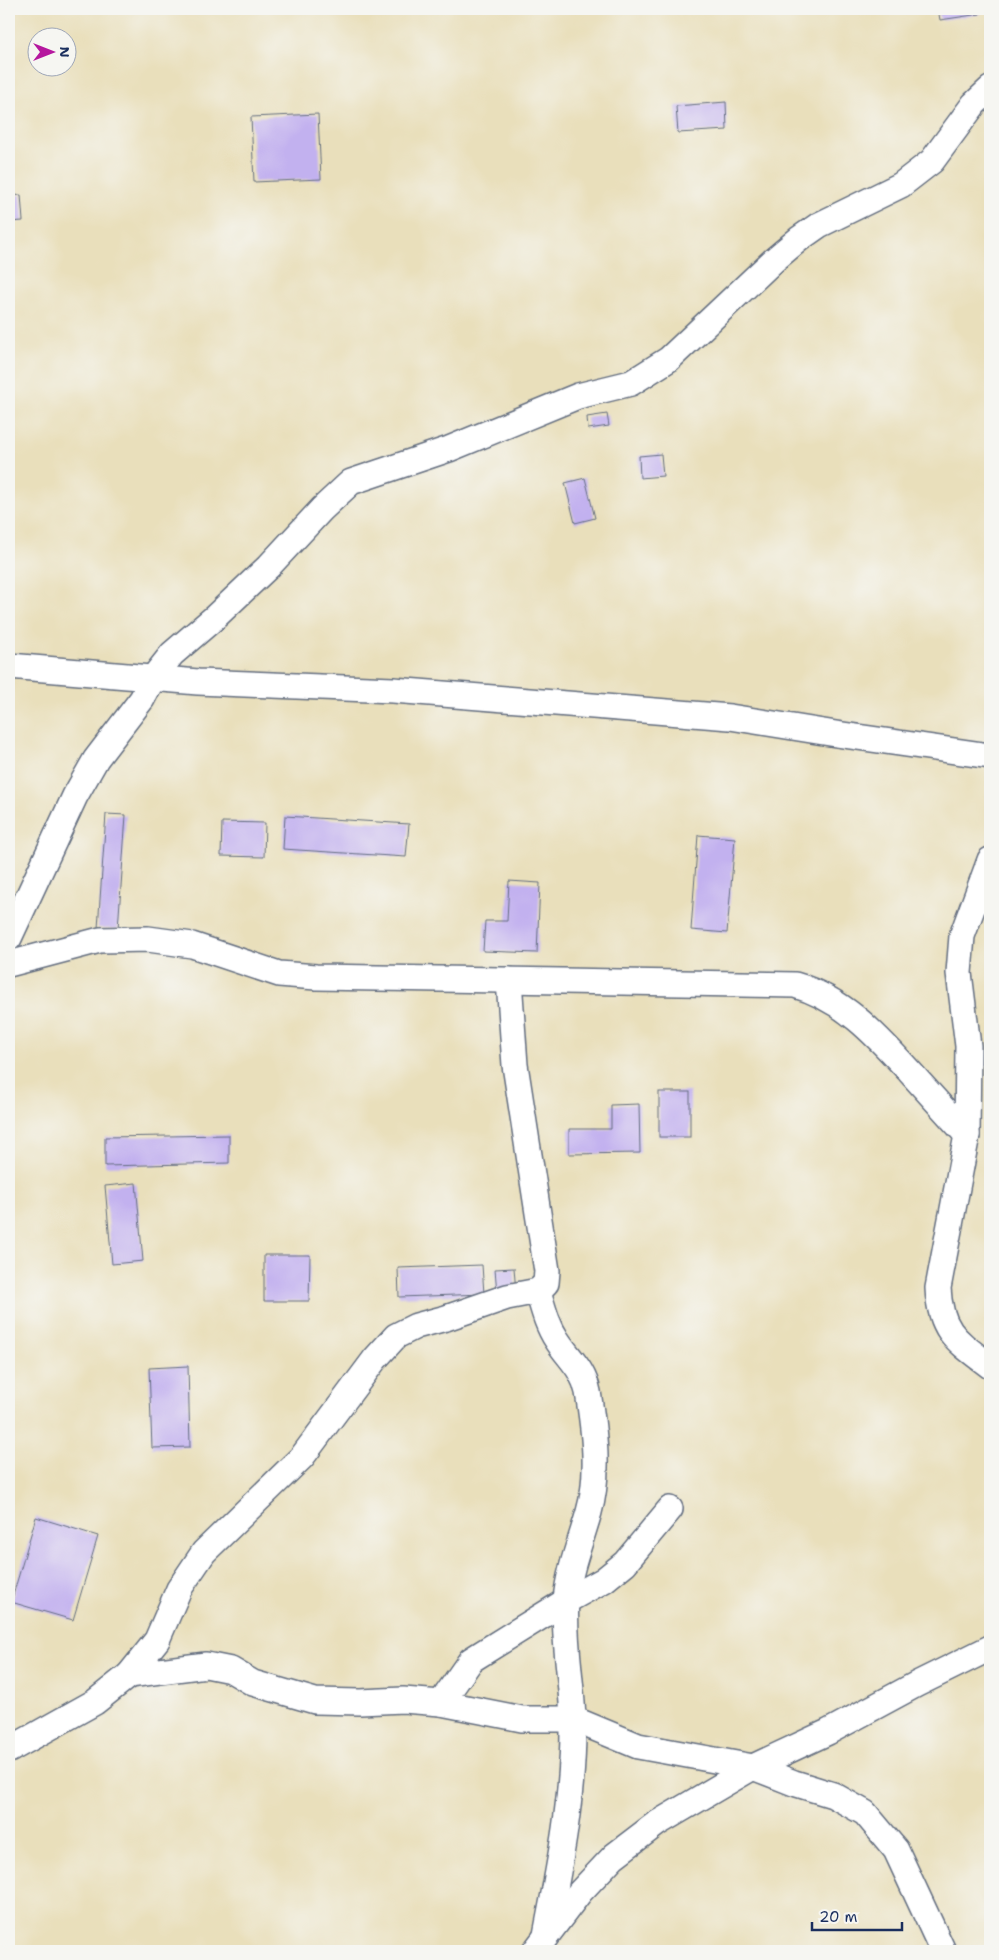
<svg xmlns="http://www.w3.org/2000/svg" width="999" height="1960" font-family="'Shantell Sans',sans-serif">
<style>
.building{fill:#c2b1ef}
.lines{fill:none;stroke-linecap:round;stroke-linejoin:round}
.street-casing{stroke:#636d7f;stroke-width:28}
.street{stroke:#fff;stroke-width:25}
</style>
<rect width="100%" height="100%" fill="#f6f6f2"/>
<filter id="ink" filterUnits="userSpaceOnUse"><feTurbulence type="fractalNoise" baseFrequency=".02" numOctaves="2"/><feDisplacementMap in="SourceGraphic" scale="10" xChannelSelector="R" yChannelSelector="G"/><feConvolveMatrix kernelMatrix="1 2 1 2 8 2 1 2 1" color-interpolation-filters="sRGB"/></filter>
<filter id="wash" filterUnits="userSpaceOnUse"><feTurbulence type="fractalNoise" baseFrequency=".0096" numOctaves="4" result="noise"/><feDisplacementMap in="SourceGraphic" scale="20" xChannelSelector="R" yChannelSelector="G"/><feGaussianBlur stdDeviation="1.12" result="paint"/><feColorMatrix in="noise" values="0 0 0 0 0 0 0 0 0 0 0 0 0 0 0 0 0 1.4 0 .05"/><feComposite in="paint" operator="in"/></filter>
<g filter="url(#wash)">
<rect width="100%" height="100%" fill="#e9dfbb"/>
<g id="blocks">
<!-- building -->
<g class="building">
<polygon points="938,9 979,9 980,14 940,20"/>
<polygon points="726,102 727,130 678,133 676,106"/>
<polygon points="318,114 321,179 254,182 251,117"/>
<polygon points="21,195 23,221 9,222 9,196"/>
<polygon points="607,414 609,426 588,429 587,417"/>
<polygon points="661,454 663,476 640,478 639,456"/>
<polygon points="585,478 595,518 575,523 565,483"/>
<polygon points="106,814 126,815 118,929 98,928"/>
<polygon points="285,816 409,824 406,857 283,849"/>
<polygon points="222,822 265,823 264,857 221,856"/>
<polygon points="698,835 735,838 727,933 691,930"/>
<polygon points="509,881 540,883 537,953 483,951 485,921 507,921"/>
<rect x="659" y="1092" width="31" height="45"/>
<polygon points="639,1104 640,1153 569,1154 569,1129 611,1129 611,1105"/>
<polygon points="229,1135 229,1163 105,1166 105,1137"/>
<polygon points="136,1183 143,1261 112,1264 105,1186"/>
<polygon points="264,1255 310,1255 309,1301 264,1301"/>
<polygon points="482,1265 484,1294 399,1297 398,1268"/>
<polygon points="514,1268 516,1292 497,1293 495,1269"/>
<polygon points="188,1366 190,1447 152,1448 149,1368"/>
<polygon points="36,1517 98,1536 73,1620 11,1602"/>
</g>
</g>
</g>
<g filter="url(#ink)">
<use href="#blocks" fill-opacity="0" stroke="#636d7f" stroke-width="1"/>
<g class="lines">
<defs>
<g id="street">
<polyline points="9,666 198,682 393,690 730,717 836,734 990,756"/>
<path d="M 990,860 L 962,936 L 959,973 L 968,1046 L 967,1135 L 938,1288 C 940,1332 957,1341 990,1366"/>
<polyline points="9,938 75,796 96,759 142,699 153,678 172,654 214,618 268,567 322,509 351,482 449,449 578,396 631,383 669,359 774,260 799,239 819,225 901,185 932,161 974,104 990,89"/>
<path d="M 9,964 L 100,940 L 148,939 L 192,945 L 279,974 L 316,977 L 795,985 C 844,999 877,1036 910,1072 C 929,1093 948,1114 967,1135"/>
<path d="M 538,1291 C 543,1308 547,1325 557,1340 C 569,1359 583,1368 588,1392 C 594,1430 600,1474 589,1512 C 581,1541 569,1569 566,1600 C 563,1640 572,1681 573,1721 C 574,1793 560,1864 546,1935"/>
<polyline points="129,1675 206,1665 231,1670 253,1683 315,1701 360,1702 403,1700 441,1703 522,1719 573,1719 638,1746 753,1767 794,1783 833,1795 865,1813 896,1850 943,1951"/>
<polyline points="441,1703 471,1660 566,1601 604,1580 625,1563 670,1509"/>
<polyline points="9,1750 95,1702 129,1675 157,1640 179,1589 204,1552 302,1457 375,1359 396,1336 416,1326 446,1318 507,1297 538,1291 546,1283 547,1271 515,1065 509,980"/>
<polyline points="535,1951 580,1892 614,1856 656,1824 753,1767 828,1732 917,1684 990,1648"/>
</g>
</defs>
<!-- street casing -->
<use href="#street" class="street-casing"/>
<!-- street -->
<use href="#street" class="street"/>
</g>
</g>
<!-- margin -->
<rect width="999" height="1960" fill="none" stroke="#f6f6f2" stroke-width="30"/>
<!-- north arrow -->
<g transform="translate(52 52) rotate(90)"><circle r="24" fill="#f6f6f2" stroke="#9ea6b7"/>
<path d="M0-4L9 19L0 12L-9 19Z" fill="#b5179e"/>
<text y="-8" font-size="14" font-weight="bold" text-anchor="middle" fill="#1b2f5e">N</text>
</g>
<!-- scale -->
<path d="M812 1922v8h90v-8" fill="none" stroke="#1b2f5e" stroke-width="2.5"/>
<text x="819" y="1922" font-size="15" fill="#1b2f5e" stroke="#f6f6f2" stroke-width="4" paint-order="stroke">20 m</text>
</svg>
